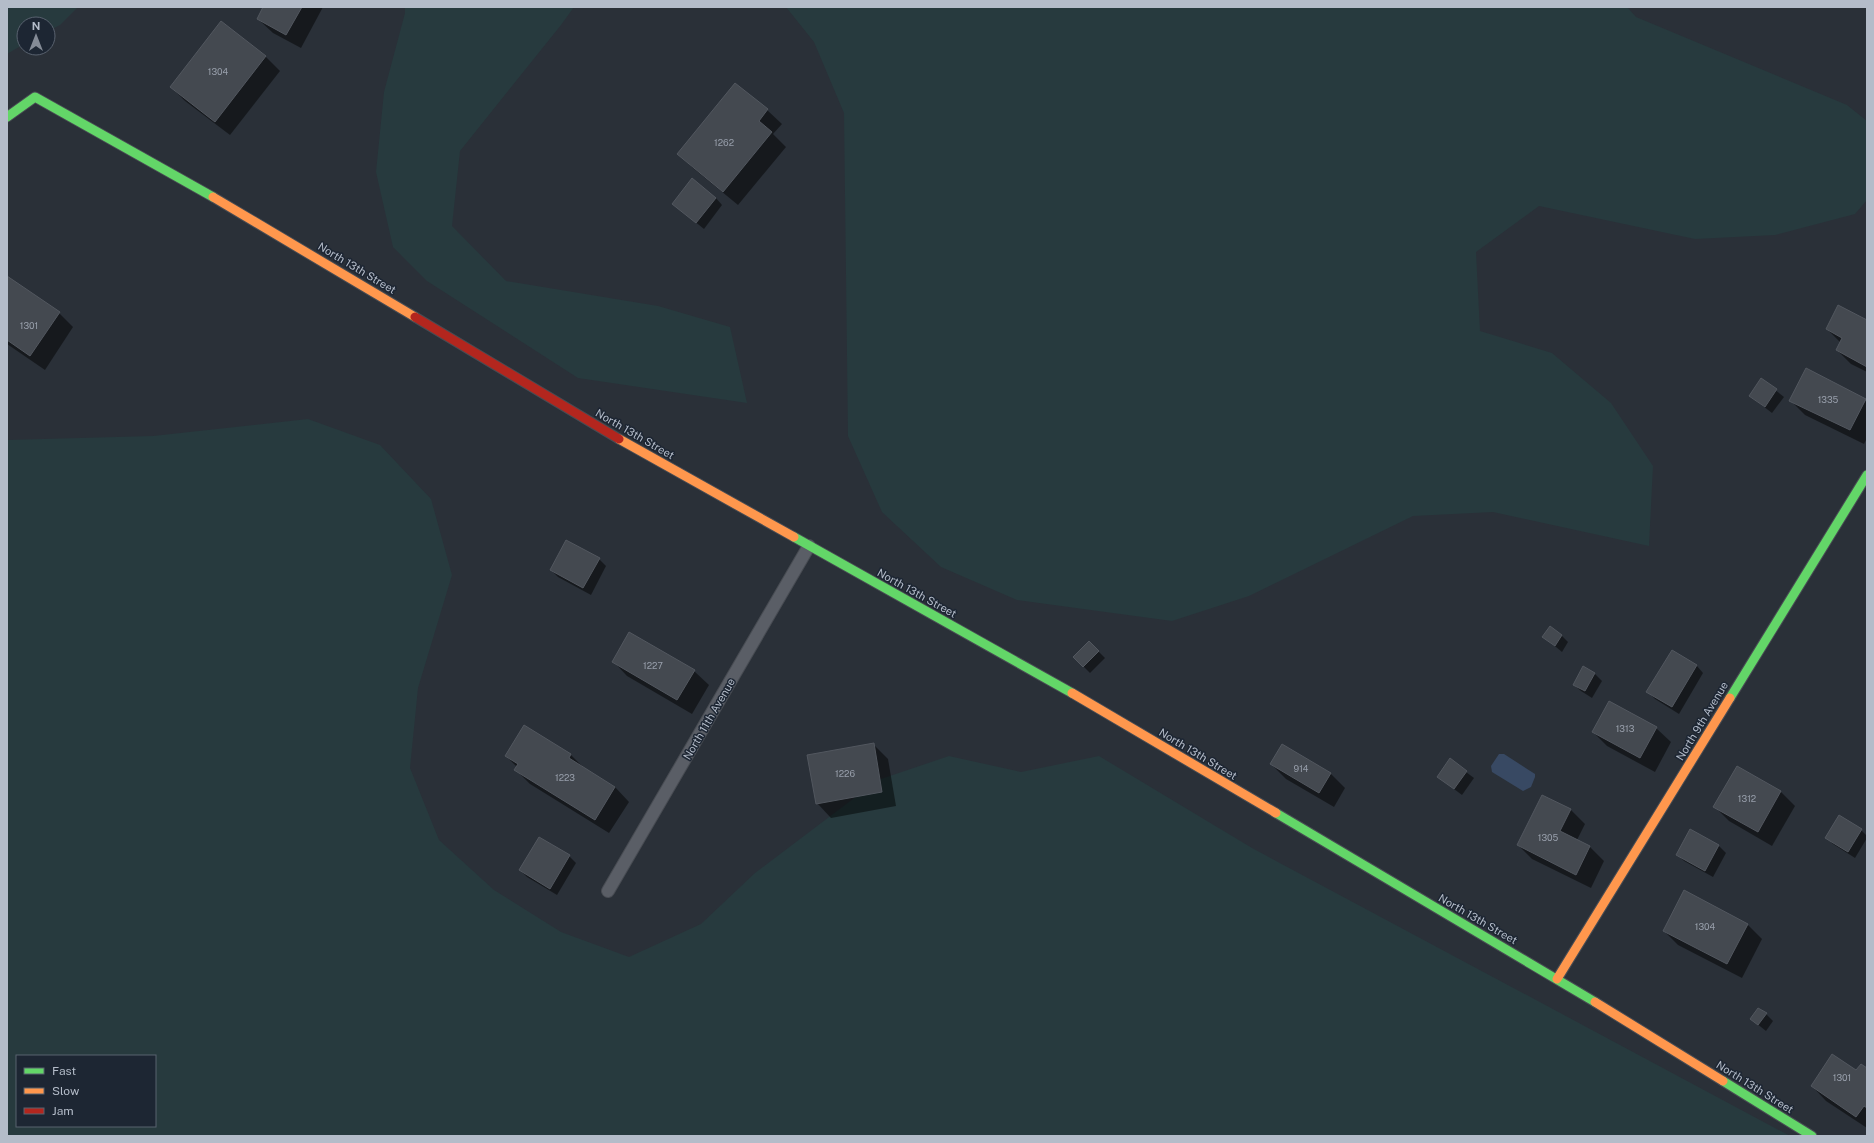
<svg xmlns="http://www.w3.org/2000/svg" width="1874" height="1143" font-family="'Public Sans',sans-serif">
<style>
.green{fill:#273a3e;fill-rule:evenodd}
.water{fill:#384963}
.shadow{fill:#0007}
.building{fill:#444950;stroke:#52575f}
.lines{fill:none;stroke-linecap:round;stroke-linejoin:round}
.lane-casing{stroke:#484c53;stroke-width:14}
.fast-casing{stroke:#484c53;stroke-width:11}
.slow-casing{stroke:#484c53;stroke-width:11}
.jam-casing{stroke:#484c53;stroke-width:11}
.lane{stroke:#5a5e66;stroke-width:12}
.fast{stroke:#63d668;stroke-width:9}
.slow{stroke:#ff974d;stroke-width:9}
.jam{stroke:#b3261e;stroke-width:9}
.labels{text-anchor:middle;stroke-width:3;stroke-linejoin:round;paint-order:stroke}
.number-label{font-size:9px;fill:#989fab}
.street-label{font-size:11px;fill:#b4bcc9;stroke:#1d2633}
</style>
<rect width="100%" height="100%" fill="#2a3038"/>
<!-- green -->
<g class="green">
<polygon points="7,7 78,7 60,25 48,31 48,24 24,24 24,44 7,54"/>
<polygon points="405,7 574,7 561,25 460,151 452,226 506,281 658,306 730,327 747,403 578,378 427,281 393,247 376,172 384,92 405,13"/>
<polygon points="786,7 1627,7 1636,17 1847,105 1867,121 1867,200 1855,214 1775,235 1695,239 1539,206 1476,252 1480,331 1552,353 1611,403 1653,466 1649,546 1493,512 1413,516 1249,596 1172,621 1017,600 941,567 882,512 848,436 844,113 814,42"/>
<path d="M 308,419 L 380,445 L 431,499 L 452,575 L 418,688 L 410,768 L 439,840 L 494,890 L 561,932 L 629,957 L 701,924 L 755,873 L 878,780 L 949,756 L 1021,772 L 1099,756 L 1252,848 L 1790,1136 L 7,1136 L 7,440 L 153,436 ZM 17,1056 L 155,1056 L 155,1126 L 17,1126 Z"/>
</g>
<!-- water -->
<polygon class="water" points="1499,754 1504,754 1535,774 1535,777 1531,787 1523,791 1492,772 1491,766"/>
<!-- shadow -->
<g class="shadow">
<polygon points="265,7 323,7 301,48 273,33 258,19"/>
<polygon points="221,22 266,57 280,71 230,135 185,101 171,87"/>
<polygon points="735,85 767,110 782,124 773,134 786,147 738,205 693,168 678,154"/>
<polygon points="716,198 722,205 704,229 673,204"/>
<polygon points="7,277 59,313 73,327 45,370 7,344"/>
<polygon points="1867,321 1867,372 1851,364 1837,350 1841,343 1827,329"/>
<polygon points="1807,370 1867,402 1867,438 1864,444 1805,415 1791,401"/>
<polygon points="1761,379 1784,397 1772,413 1750,396"/>
<polygon points="599,559 606,566 591,595 558,577 551,570"/>
<polygon points="630,633 694,671 709,685 692,714 627,676 613,661"/>
<polygon points="1561,635 1568,642 1562,652 1544,637"/>
<polygon points="1089,642 1105,658 1090,673 1074,657"/>
<polygon points="1672,651 1697,666 1703,673 1679,714 1655,699 1648,692"/>
<polygon points="1584,667 1595,674 1602,681 1592,698 1581,691 1574,685"/>
<polygon points="524,727 571,755 584,768 615,787 629,802 609,833 530,784 516,770 517,767 506,756"/>
<polygon points="1656,728 1671,742 1655,772 1607,746 1593,732"/>
<polygon points="873,744 888,759 896,806 831,818 817,803"/>
<polygon points="1283,746 1331,774 1345,788 1334,807 1286,779 1271,764"/>
<polygon points="1450,760 1474,778 1462,795 1438,777"/>
<polygon points="1781,792 1795,806 1772,846 1729,821 1715,807"/>
<polygon points="1542,796 1571,810 1585,824 1577,840 1590,847 1604,861 1591,888 1532,859 1518,845"/>
<polygon points="1861,830 1867,836 1867,838 1855,858 1833,844 1826,837"/>
<polygon points="1690,831 1719,846 1726,853 1713,877 1684,861 1677,854"/>
<polygon points="569,856 576,863 557,895 527,877 520,870"/>
<polygon points="1684,892 1748,925 1762,939 1742,978 1678,945 1664,931"/>
<polygon points="1766,1014 1773,1021 1766,1031 1751,1019"/>
<polygon points="1867,1069 1867,1128 1826,1101 1812,1086"/>
</g>
<!-- building -->
<g class="building">
<polygon points="263,7 302,7 286,35 257,19"/>
<polygon points="221,21 266,56 215,122 170,87"/>
<polygon points="735,83 768,109 759,121 772,132 723,192 677,154"/>
<polygon points="692,178 716,198 696,223 672,204"/>
<polygon points="7,276 60,312 30,356 7,340"/>
<polygon points="1838,305 1867,320 1867,367 1836,350 1842,338 1826,329"/>
<polygon points="1806,368 1866,399 1850,430 1789,401"/>
<polygon points="1761,378 1777,389 1765,407 1749,396"/>
<polygon points="566,540 600,558 583,588 550,570"/>
<polygon points="1550,626 1562,635 1555,646 1542,637"/>
<polygon points="629,632 695,670 677,700 612,662"/>
<polygon points="1089,641 1099,651 1083,667 1073,657"/>
<polygon points="1672,650 1697,665 1672,707 1646,692"/>
<polygon points="1583,666 1595,673 1585,691 1573,685"/>
<polygon points="1609,701 1657,727 1640,758 1592,732"/>
<polygon points="524,725 571,754 569,758 615,787 595,820 514,770 518,764 505,756"/>
<polygon points="874,743 882,792 816,804 807,755"/>
<polygon points="1282,744 1331,773 1319,793 1270,764"/>
<polygon points="1450,758 1467,771 1454,789 1437,777"/>
<polygon points="1737,766 1781,791 1758,832 1713,807"/>
<polygon points="1542,795 1571,809 1560,831 1590,846 1576,875 1517,845"/>
<polygon points="1839,815 1862,829 1848,852 1825,838"/>
<polygon points="1690,829 1719,845 1705,871 1676,855"/>
<polygon points="539,837 570,855 550,889 519,870"/>
<polygon points="1684,890 1748,924 1727,964 1663,931"/>
<polygon points="1758,1008 1767,1013 1758,1025 1750,1019"/>
<polygon points="1832,1054 1856,1070 1861,1064 1867,1068 1867,1108 1864,1106 1856,1117 1811,1086"/>
</g>
<g class="lines">
<defs>
<polyline id="lane" points="608,891 809,546"/>
<g id="fast">
<polyline points="7,117 35,97 213,197"/>
<polyline points="794,537 1072,693"/>
<polyline points="1730,698 1867,475"/>
<polyline points="1276,813 1595,1002"/>
<polyline points="1723,1081 1812,1136"/>
</g>
<g id="slow">
<polyline points="213,197 415,317"/>
<polyline points="619,439 794,537"/>
<polyline points="1072,693 1276,813"/>
<polyline points="1557,979 1730,698"/>
<polyline points="1595,1002 1723,1081"/>
</g>
<polyline id="jam" points="415,317 619,439"/>
</defs>
<!-- lane casing -->
<use href="#lane" class="lane-casing"/>
<!-- fast casing -->
<use href="#fast" class="fast-casing"/>
<!-- slow casing -->
<use href="#slow" class="slow-casing"/>
<!-- jam casing -->
<use href="#jam" class="jam-casing"/>
<!-- lane -->
<use href="#lane" class="lane"/>
<!-- fast -->
<use href="#fast" class="fast"/>
<!-- slow -->
<use href="#slow" class="slow"/>
<!-- jam -->
<use href="#jam" class="jam"/>
</g>
<g class="labels">
<!-- number labels -->
<g class="number-label">
<text x="218" y="75">1304</text>
<text x="724" y="146">1262</text>
<text x="29" y="329">1301</text>
<text x="1828" y="403">1335</text>
<text x="653" y="669">1227</text>
<text x="1625" y="732">1313</text>
<text x="1301" y="772">914</text>
<text x="845" y="777">1226</text>
<text x="565" y="781">1223</text>
<text x="1747" y="802">1312</text>
<text x="1548" y="841">1305</text>
<text x="1705" y="930">1304</text>
<text x="1842" y="1081">1301</text>
</g>
<!-- street labels -->
<g class="street-label">
<text transform="translate(357 268) rotate(31)" y="4">North 13th Street</text>
<text transform="translate(635 434) rotate(30)" y="4">North 13th Street</text>
<text transform="translate(917 593) rotate(29)" y="4">North 13th Street</text>
<text transform="translate(709 719) rotate(-60)" y="4">North 11th Avenue</text>
<text transform="translate(1702 721) rotate(-59)" y="4">North 9th Avenue</text>
<text transform="translate(1198 754) rotate(31)" y="4">North 13th Street</text>
<text transform="translate(1478 919) rotate(30)" y="4">North 13th Street</text>
<text transform="translate(1755 1087) rotate(32)" y="4">North 13th Street</text>
</g>
</g>
<!-- border -->
<rect width="1874" height="1143" fill="none" stroke="#b4bcc9" stroke-width="16"/>
<!-- legend -->
<rect x="16" y="1055" width="140" height="72" fill="#1d2633" stroke="#59626f"/>
<rect x="24" y="1068" width="20" height="6" fill="#63d668" stroke="#59626f"/>
<text x="52" y="1075" font-size="12" fill="#b4bcc9">Fast</text>
<rect x="24" y="1088" width="20" height="6" fill="#ff974d" stroke="#59626f"/>
<text x="52" y="1095" font-size="12" fill="#b4bcc9">Slow</text>
<rect x="24" y="1108" width="20" height="6" fill="#b3261e" stroke="#59626f"/>
<text x="52" y="1115" font-size="12" fill="#b4bcc9">Jam</text>
<!-- north arrow -->
<g transform="translate(36 36)"><circle r="19" fill="#1d2633" stroke="#59626f"/>
<path d="M0-3L7 15L0 10L-7 15Z" fill="#848b96"/>
<text y="-6" font-size="11" font-weight="bold" text-anchor="middle" fill="#b4bcc9">N</text>
</g>
</svg>
